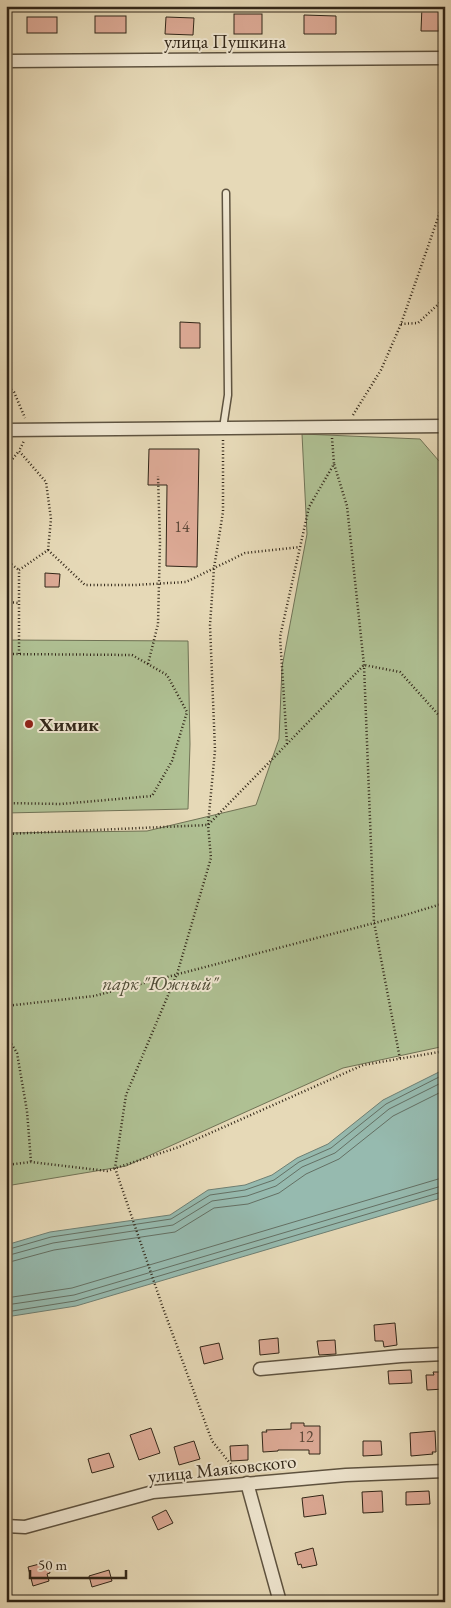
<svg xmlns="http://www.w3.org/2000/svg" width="451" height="1608" font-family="'EB Garamond',serif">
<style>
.green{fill:#afc093;stroke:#707356}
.water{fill:#96baaf;stroke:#6e7f73}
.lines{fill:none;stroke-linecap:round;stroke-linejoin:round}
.shore{stroke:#647064;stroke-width:1}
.building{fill:#ddaa96;stroke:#312618}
.service-casing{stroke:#5e5340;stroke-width:9}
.minor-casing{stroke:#5e5340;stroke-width:15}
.path{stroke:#312618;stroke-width:2.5;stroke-dasharray:1 2.5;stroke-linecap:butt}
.service{stroke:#efe6d0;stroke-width:6}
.minor{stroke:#efe6d0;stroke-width:12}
.poi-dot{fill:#8f2418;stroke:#efe6d0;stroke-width:2}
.labels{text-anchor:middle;stroke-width:4;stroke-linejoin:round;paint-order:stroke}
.number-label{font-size:16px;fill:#5c4738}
.street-label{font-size:19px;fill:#312618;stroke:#efe6d0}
.poi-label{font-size:19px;font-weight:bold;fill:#312618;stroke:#efe6d0;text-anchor:start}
.park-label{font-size:19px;font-style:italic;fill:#504c37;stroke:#efe6d0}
</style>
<rect width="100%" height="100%" fill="#e6d9b7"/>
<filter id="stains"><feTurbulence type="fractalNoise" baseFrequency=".004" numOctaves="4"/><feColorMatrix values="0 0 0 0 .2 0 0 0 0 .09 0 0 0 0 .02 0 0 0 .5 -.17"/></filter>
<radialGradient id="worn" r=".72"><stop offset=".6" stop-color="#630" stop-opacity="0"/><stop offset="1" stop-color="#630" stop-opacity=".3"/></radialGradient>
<!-- green -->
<g class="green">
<polygon points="302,434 420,439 445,468 445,1046 343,1068 126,1166 6,1186 6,833 147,831 256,805 279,739 282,667 307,534"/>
<polygon points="6,640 188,641 190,744 188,809 6,813"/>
</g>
<!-- water -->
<polygon class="water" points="445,1069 445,1195 438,1199 76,1306 6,1317 6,1245 50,1232 170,1215 208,1190 245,1185 272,1175 297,1158 328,1144 383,1100"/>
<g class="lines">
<!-- shore -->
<g class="shore">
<polyline points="6,1250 51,1237 171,1219 210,1195 245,1190 274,1180 299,1162 331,1148 386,1104 445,1074"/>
<polyline points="6,1256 53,1243 173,1225 212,1201 247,1196 276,1186 302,1167 335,1153 389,1109 445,1081"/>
<polyline points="6,1263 54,1250 175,1232 214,1208 248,1204 279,1193 306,1174 339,1159 393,1116 445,1090"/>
<polyline points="6,1298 72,1288 445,1177"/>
<polyline points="6,1305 74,1295 445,1185"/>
<polyline points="6,1312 75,1301 445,1191"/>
</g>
</g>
<!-- building -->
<g class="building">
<polygon points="422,6 440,6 439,31 421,31"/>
<rect x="234" y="14" width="28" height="20"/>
<polygon points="304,15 336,16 336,34 304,34"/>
<rect x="95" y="16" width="31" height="17"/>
<rect x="27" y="17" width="30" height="16"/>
<polygon points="166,17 194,18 193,35 165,34"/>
<polygon points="180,322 200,323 200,348 180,348"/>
<polygon points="149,449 199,449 197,567 166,566 167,485 148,485"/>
<polygon points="45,573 60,574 59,587 45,587"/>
<polygon points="395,1323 397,1345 384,1347 383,1341 375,1341 374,1325"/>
<polygon points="278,1338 279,1353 260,1355 259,1340"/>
<polygon points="335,1340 336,1354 319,1355 317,1341"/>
<polygon points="219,1343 223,1359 204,1364 200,1347"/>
<polygon points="411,1370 412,1383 389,1384 388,1371"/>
<polygon points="433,1372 443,1372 444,1389 427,1390 426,1375 434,1375"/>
<polygon points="291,1423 304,1423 304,1426 320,1426 320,1454 309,1454 309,1450 278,1450 278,1451 263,1452 262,1432 267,1432 266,1430 291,1429"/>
<polygon points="151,1428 160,1453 139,1460 130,1435"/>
<polygon points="435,1431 436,1452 432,1452 433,1454 411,1456 410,1433"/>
<polygon points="194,1441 200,1459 179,1465 174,1447"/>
<polygon points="363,1441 381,1441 382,1455 363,1456"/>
<polygon points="248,1445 248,1460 231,1461 230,1446"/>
<polygon points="109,1453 114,1467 92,1473 88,1459"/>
<polygon points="382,1491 383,1512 363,1513 362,1492"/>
<polygon points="429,1491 430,1504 406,1505 406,1492"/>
<polygon points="323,1495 326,1514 304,1517 302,1498"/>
<polygon points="166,1510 173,1523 158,1530 152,1517"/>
<polygon points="313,1548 317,1565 302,1568 301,1564 298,1565 295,1553"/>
<polygon points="47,1562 50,1573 47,1574 49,1581 33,1586 28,1567"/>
<polygon points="109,1570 112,1581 92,1587 89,1576"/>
</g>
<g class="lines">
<defs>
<polyline id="service" points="223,428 228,395 226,193"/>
<g id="minor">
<polyline points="6,61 445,58"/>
<polyline points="6,430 445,426"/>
<polyline points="260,1369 401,1356 445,1354"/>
<polyline points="247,1483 280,1602"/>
<polyline points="6,1526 25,1527 153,1492 346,1475 445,1471"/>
</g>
</defs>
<!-- service casing -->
<use href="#service" class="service-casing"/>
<!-- minor casing -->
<use href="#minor" class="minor-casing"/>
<!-- path -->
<g class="path">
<polyline points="401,324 418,323 445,298"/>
<polyline points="6,385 14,392 25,418"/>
<polyline points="353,415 381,370 401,324 440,212 445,205"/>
<polyline points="332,438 334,464"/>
<polyline points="223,440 223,512 214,568 210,625 215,750 208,825 211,858 177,974 126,1095 115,1168 163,1308 212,1441 238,1473"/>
<polyline points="6,467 19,451"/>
<polyline points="48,550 85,585 135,585 186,582 245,553 300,547"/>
<polyline points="6,560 19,570"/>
<polyline points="6,602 19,603"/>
<polyline points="6,654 132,655 167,675 187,712 172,761 152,796 61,804 6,803"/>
<polyline points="19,654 19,570 48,550 51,519 46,482 19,451 24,441"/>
<polyline points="148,664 158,624 160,542 158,476"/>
<polyline points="287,744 280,637 309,507 334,464 347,506 364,665 374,922 400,1059"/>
<polyline points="6,834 208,825 364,665 400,672 445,722"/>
<polyline points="6,1006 94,996 405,915 445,903"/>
<polyline points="6,1035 17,1053 27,1111 31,1162"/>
<polyline points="6,1165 31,1162 107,1171 179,1147 363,1065 445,1051"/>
</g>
<!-- service -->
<use href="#service" class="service"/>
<!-- minor -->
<use href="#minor" class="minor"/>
</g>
<!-- markers -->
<circle class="poi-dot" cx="29" cy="724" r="5"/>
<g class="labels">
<!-- number labels -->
<g class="number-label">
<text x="182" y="532">14</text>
<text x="306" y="1442">12</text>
</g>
<!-- street labels -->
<g class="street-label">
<text x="225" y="48">улица Пушкина</text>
<text transform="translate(222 1468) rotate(-6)" y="7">улица Маяковского</text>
</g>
<!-- poi labels -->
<g class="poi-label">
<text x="39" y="731">Химик</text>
</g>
<!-- park labels -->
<g class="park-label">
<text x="160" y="990">парк "Южный"</text>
</g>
</g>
<!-- margin -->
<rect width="451" height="1608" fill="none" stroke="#e6d9b7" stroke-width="25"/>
<rect x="8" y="8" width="436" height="1593" fill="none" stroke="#312618" stroke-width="2.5"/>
<rect x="12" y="12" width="426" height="1583" fill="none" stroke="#312618"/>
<!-- scale -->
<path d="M30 1570v8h96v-8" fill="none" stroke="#312618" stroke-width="2.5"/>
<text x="38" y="1570" font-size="15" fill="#312618" stroke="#efe6d0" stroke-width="4" paint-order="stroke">50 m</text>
<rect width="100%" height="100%" filter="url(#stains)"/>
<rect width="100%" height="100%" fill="url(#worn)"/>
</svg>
